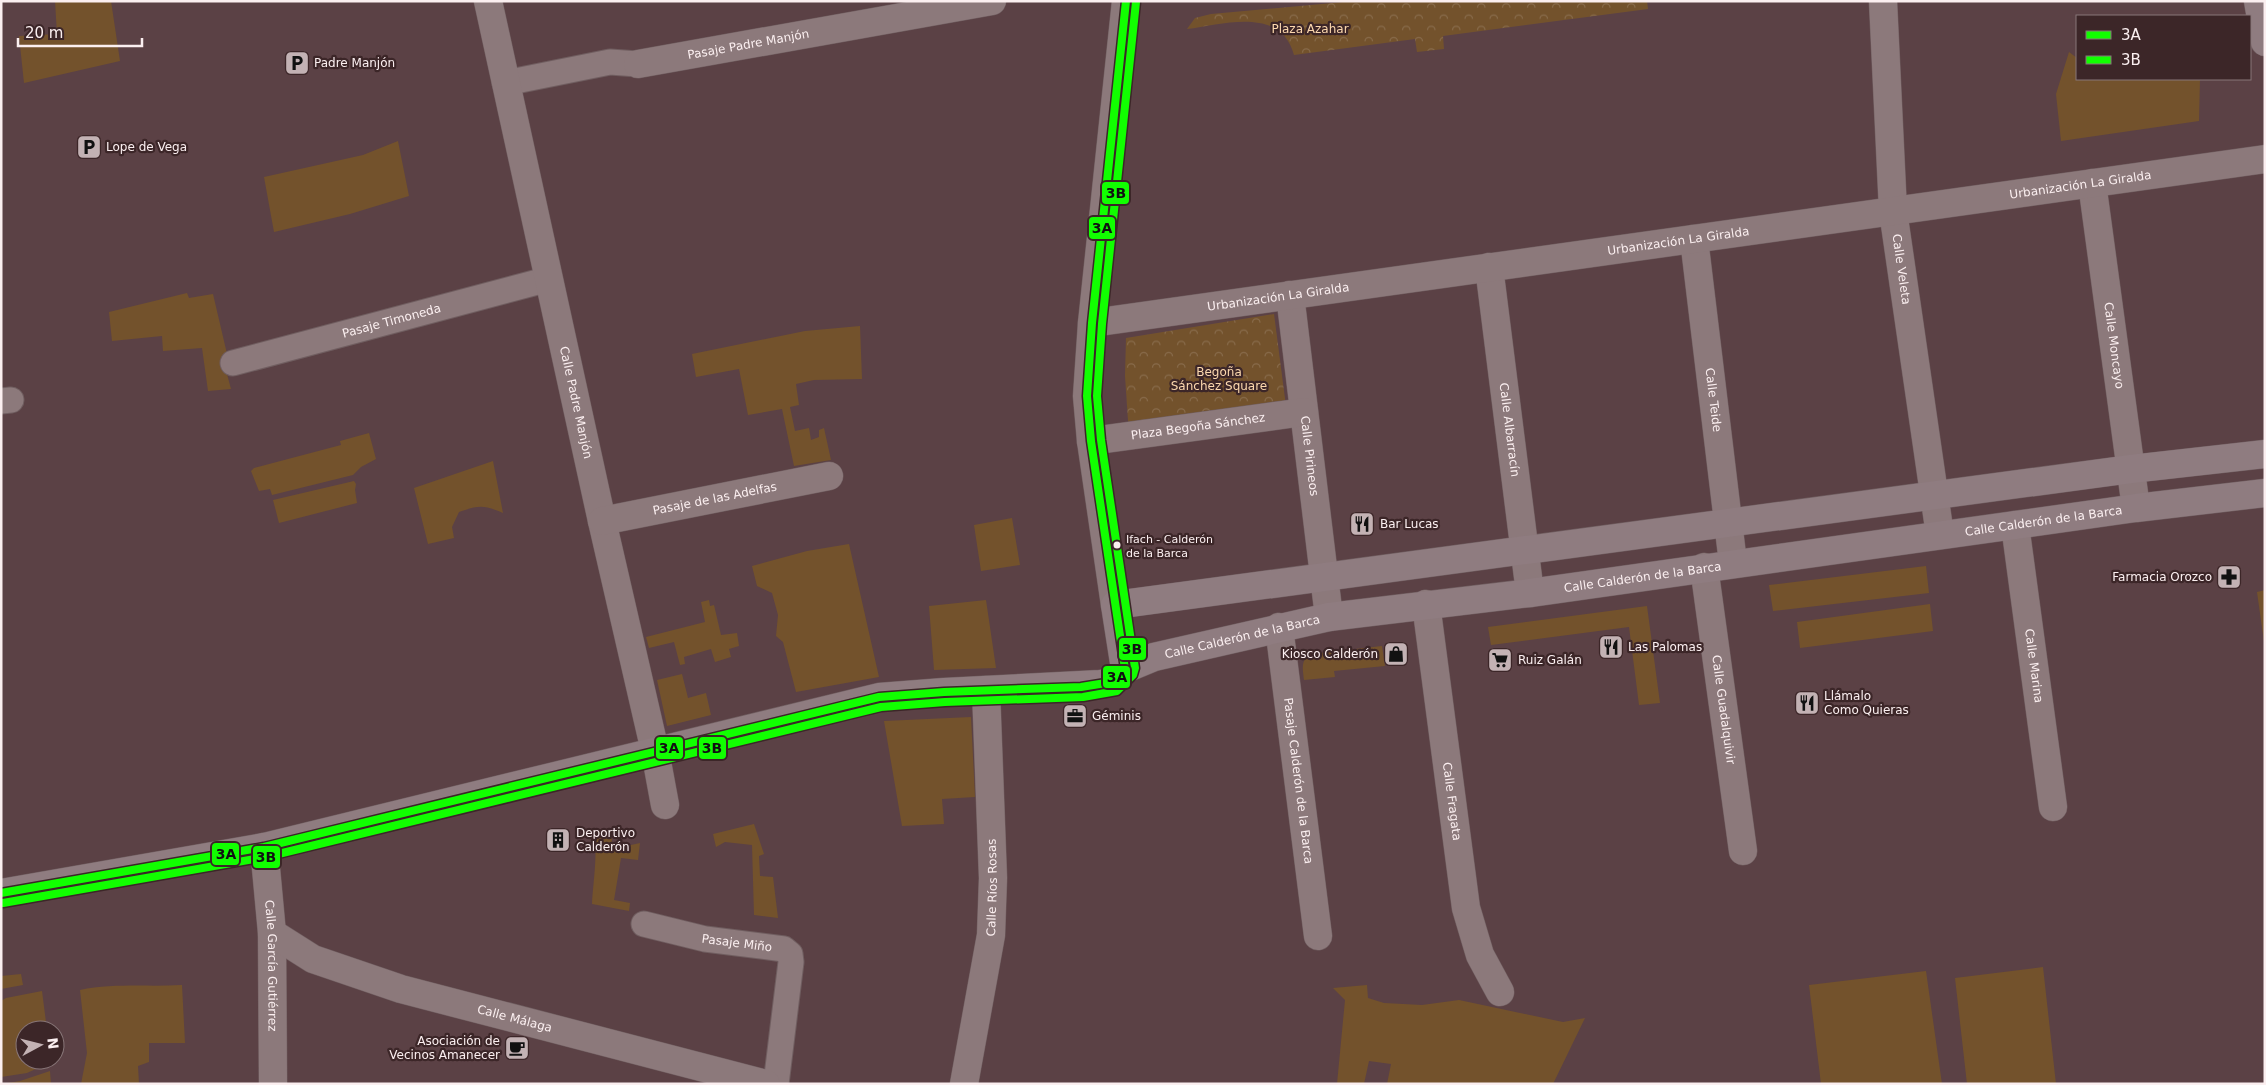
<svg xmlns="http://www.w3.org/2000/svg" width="2266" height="1085" font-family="'DejaVu Sans',sans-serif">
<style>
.grass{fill:#73522c}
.forest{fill:url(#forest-crowns)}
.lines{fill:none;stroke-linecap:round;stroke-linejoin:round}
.pedestrian-casing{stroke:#705e60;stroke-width:27}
.minor-casing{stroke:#705e60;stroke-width:29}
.tertiary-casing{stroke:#705e60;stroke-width:29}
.secondary-casing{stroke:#705e60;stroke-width:29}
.pedestrian{stroke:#8c797b;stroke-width:25}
.minor{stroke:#8c797b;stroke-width:28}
.tertiary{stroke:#8c797b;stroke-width:28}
.secondary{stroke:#8f7c80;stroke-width:28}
.bus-1-casing{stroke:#3c2628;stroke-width:11}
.bus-2-casing{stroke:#3c2628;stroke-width:11}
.bus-1{stroke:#1f0;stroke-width:8}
.bus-2{stroke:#1f0;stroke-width:8}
.bus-dot{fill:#fbeff0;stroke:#3c2628;stroke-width:2}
.labels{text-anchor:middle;stroke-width:4.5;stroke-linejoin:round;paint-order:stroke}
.bus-label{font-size:11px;fill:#fbeff0;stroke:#3c2628;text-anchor:start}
.park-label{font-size:12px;fill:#fcd8ae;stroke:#3c2628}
.street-label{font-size:12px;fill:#fbeff0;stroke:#3c2628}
.poi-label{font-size:12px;fill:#fbeff0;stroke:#3c2628;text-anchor:start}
.line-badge{stroke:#3c2628;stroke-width:2}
.pale-badge-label{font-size:14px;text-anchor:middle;font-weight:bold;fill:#111}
</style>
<defs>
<pattern id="forest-crowns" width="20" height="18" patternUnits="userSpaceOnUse" patternTransform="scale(1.25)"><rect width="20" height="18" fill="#73522c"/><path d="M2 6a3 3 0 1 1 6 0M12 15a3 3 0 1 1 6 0" fill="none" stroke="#886b4b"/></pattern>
</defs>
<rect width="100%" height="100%" fill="#5b4145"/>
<!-- grass -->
<g class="grass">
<polygon points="55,1 111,1 120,61 24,83 19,36 57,34"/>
<polygon points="2069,52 2077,58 2077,79 2200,79 2199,121 2061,141 2056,94"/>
<polygon points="398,141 409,196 350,214 274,232 264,177 363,155"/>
<polygon points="187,293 189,298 213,294 231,371 227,374 231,389 208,391 202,348 163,351 162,336 112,341 109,312"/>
<polygon points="860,326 862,379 814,380 796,384 799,405 790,407 795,431 809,428 811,440 819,437 819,430 824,428 831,460 794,466 782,409 748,415 739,369 696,377 692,354 805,331"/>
<polygon points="369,433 376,459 361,467 353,475 272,495 270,489 259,491 251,471 254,468 341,445 340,441"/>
<path d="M 493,461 L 503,513 C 484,505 479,505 459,512 L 452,527 L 454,538 L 428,544 L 414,488 Z"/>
<polygon points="354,481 356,484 355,490 357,503 279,523 273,500"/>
<polygon points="1012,518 1020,565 981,571 974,525"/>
<polygon points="849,544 879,677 796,692 783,642 776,636 778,615 772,593 757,586 752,566 807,551"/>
<polygon points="1926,566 1929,593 1773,611 1769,585"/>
<polygon points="2265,590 2265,642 2264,642 2257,592"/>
<polygon points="709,600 710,606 714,605 721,635 737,633 739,646 729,649 731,657 715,662 711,649 684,657 685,664 680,665 674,642 649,648 646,637 705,622 701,602"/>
<polygon points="986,600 996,668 934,670 929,606"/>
<polygon points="1930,604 1933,631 1800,648 1797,622"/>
<polygon points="1647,606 1660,703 1639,705 1629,627 1491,645 1488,627"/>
<path d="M 1382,646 L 1385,666 L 1334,671 L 1335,677 L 1304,680 C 1303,669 1300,660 1311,654 Z"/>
<polygon points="682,674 688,698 706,693 711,715 667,726 657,680"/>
<polygon points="971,717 975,797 942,799 944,824 902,826 884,721"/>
<polygon points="754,824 764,854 759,856 760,876 773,877 778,918 754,915 752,845 725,842 716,847 713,834"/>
<path d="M 610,828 L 613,849 L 640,843 L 638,860 L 621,858 L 614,900 L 630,903 L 629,911 L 592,904 C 593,883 598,853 594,834 Z"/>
<polygon points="2043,967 2056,1084 1967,1084 1955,978"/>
<polygon points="1926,971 1942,1084 1821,1084 1809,985"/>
<polygon points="21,974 23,985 1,989 1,976"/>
<path d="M 182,985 L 185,1043 L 149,1043 L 149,1062 L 138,1066 L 139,1084 L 81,1084 L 87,1053 L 80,990 C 114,983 148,987 182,985 Z"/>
<polygon points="1367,985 1368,998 1384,1003 1422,1005 1459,1000 1563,1022 1585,1018 1553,1084 1387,1084 1391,1064 1369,1061 1364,1084 1337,1084 1345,1000 1333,988"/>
<polygon points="42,991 47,1030 25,1030 25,1060 51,1060 51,1062 27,1073 1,1077 1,1001 6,998"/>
<polygon points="50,1071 51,1084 2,1084 20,1081"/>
</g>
<!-- forest -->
<g class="forest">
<path d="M 1354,1 L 1647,1 L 1648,9 L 1443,36 L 1444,49 L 1417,52 L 1415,39 L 1294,55 C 1281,6 1224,24 1187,29 L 1195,18 L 1211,14 Z"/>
<polygon points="1274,314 1287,414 1129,435 1125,376 1126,338"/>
</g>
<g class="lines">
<defs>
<g id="pedestrian">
<polyline points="505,83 610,62 638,64"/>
<path id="s1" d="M 233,363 L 549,279"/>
<polyline points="1,401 11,400"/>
<path id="s2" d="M 644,924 L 705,939 L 784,949 L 790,954 L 791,962 L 776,1084"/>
</g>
<g id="minor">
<path id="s3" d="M 488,1 L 602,521 L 655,751 L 665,805"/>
<path id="s4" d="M 1883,1 L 1893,211 L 1940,535"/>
<path id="s5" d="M 638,64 L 992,1"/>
<path id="s6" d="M 2092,183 L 2136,508"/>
<path id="s7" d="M 1694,239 L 1733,563"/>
<path id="s8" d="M 1489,267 L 1530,593"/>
<path id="s9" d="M 1290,295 L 1329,617"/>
<path id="s10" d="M 1092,323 L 2265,159"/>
<path id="s11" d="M 1091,441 L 1304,412"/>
<path id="s12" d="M 602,521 L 829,476"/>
<path id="s13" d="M 2015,525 L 2053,807"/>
<path id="s14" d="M 1704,567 L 1743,851"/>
<path id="s15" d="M 1426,604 L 1466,908 L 1480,955 L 1500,992"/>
<path id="s16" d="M 1279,627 L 1318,936"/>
<path id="s17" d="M 264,847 L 272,933 L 273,1084"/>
<path id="s18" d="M 272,933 L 313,959 L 401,989 L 766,1084"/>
<path id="s19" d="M 964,1084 L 991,935 L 993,878 L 986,690"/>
</g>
<polyline id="tertiary" points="1115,605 1091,441 1087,396 1092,323 1126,1"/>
<g id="secondary">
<polyline points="2258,1 2265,42"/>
<polyline points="1125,669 1115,605 2131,469 2265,454"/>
<path id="s20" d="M 1,893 L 264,847 L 879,697 L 944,692 L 1100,684 L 1112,682 L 1125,669 L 1154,657 L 1329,617 L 1530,593 L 2136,508 L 2265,493"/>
</g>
</defs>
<!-- pedestrian casing -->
<use href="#pedestrian" class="pedestrian-casing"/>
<!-- minor casing -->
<use href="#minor" class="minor-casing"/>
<!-- tertiary casing -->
<use href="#tertiary" class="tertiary-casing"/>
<!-- secondary casing -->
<use href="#secondary" class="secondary-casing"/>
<!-- pedestrian -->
<use href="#pedestrian" class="pedestrian"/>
<!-- minor -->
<use href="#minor" class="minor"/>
<!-- tertiary -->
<use href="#tertiary" class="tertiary"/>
<!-- secondary -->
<use href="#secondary" class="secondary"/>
<defs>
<polyline id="bus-1" points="1,893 264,847 879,697 944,692 1081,687 1112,682 1125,669 1091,441 1087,396 1092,323 1126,1"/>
<polyline id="bus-2" points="3,903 266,857 881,707 945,702 1083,697 1117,691 1133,675 1135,668 1101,440 1097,396 1102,324 1136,2"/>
</defs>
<!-- bus-1 casing -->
<use href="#bus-1" class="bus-1-casing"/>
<!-- bus-2 casing -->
<use href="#bus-2" class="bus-2-casing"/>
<!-- bus-1 -->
<use href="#bus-1" class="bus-1"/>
<!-- bus-2 -->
<use href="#bus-2" class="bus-2"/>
</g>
<!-- icons -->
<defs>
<symbol id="parking-square" viewBox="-11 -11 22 22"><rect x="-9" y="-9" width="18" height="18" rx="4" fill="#c3b2b4" stroke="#3c2628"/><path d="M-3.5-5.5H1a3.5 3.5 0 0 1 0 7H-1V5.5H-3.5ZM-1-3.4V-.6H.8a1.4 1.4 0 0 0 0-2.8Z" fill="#111"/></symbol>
<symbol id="restaurant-square" viewBox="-11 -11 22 22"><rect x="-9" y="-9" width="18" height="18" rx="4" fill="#c3b2b4" stroke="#3c2628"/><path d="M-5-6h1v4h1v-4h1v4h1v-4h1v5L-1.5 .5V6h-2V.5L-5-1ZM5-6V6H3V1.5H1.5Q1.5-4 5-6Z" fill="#111"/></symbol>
<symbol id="pharmacy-square" viewBox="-11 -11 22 22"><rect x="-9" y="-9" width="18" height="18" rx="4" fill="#c3b2b4" stroke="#3c2628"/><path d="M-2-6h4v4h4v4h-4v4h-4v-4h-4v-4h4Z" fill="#111"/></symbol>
<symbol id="shop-square" viewBox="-11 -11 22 22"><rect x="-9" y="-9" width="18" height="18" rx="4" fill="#c3b2b4" stroke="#3c2628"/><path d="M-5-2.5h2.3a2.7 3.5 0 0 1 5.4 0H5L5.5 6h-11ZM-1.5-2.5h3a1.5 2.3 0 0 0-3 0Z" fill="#111"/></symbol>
<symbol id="supermarket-square" viewBox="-11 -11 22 22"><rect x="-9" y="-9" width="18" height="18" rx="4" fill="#c3b2b4" stroke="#3c2628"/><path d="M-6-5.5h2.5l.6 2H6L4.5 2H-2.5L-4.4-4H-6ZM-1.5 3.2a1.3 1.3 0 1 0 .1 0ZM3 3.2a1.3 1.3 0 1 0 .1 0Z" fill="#111"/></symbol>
<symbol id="office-square" viewBox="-11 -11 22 22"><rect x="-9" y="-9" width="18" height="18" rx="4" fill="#c3b2b4" stroke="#3c2628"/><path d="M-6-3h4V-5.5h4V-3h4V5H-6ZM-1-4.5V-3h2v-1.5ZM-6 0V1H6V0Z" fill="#111"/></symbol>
<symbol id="building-square" viewBox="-11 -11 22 22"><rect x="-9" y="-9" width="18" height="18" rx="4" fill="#c3b2b4" stroke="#3c2628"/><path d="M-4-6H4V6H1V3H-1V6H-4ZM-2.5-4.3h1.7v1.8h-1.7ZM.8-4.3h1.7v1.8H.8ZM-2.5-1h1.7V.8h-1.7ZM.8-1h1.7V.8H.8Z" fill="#111"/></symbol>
<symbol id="cafe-square" viewBox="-11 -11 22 22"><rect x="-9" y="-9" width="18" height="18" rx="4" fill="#c3b2b4" stroke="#3c2628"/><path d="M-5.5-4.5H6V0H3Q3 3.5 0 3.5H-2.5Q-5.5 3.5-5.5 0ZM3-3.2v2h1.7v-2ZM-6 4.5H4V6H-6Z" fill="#111"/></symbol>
</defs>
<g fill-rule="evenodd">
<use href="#parking-square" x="283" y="49" width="28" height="28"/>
<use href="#parking-square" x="75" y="133" width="28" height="28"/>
<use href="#restaurant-square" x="1348" y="510" width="28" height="28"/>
<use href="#pharmacy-square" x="2215" y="563" width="28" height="28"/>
<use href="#restaurant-square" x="1597" y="633" width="28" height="28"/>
<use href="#shop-square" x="1382" y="640" width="28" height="28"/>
<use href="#supermarket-square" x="1486" y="646" width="28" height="28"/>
<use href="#restaurant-square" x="1793" y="689" width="28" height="28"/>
<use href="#office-square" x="1061" y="702" width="28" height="28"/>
<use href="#building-square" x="544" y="826" width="28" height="28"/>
<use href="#cafe-square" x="503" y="1034" width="28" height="28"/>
</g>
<!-- markers -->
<circle class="bus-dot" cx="1117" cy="545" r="4.5"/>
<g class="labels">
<!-- bus labels -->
<g class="bus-label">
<text x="1126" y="543">Ifach - Calderón<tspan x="1126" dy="14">de la Barca</tspan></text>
</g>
<!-- park labels -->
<g class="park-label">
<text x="1310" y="33">Plaza Azahar</text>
<text x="1219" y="376">Begoña<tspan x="1219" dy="14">Sánchez Square</tspan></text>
</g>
<!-- street labels -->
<g class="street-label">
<text dy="4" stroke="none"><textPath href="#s5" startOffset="112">Pasaje Padre Manjón</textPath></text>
<text dy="4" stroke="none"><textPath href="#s10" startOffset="998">Urbanización La Giralda</textPath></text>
<text dy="4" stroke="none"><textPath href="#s10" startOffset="592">Urbanización La Giralda</textPath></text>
<text dy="4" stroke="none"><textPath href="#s4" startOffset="269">Calle Veleta</textPath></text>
<text dy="4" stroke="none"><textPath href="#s10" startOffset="188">Urbanización La Giralda</textPath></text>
<text dy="4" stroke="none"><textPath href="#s1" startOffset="164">Pasaje Timoneda</textPath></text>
<text dy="4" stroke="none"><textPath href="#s6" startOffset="164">Calle Moncayo</textPath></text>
<text dy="4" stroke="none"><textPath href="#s7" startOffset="162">Calle Teide</textPath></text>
<text dy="4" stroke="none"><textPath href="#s3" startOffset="411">Calle Padre Manjón</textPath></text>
<text dy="4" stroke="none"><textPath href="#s11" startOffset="108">Plaza Begoña Sánchez</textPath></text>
<text dy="4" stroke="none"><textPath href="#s8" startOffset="164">Calle Albarracín</textPath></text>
<text dy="4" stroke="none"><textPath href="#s9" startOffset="162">Calle Pirineos</textPath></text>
<text dy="4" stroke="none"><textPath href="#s12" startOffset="115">Pasaje de las Adelfas</textPath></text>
<text dy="4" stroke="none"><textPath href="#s20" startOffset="2084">Calle Calderón de la Barca</textPath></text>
<text dy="4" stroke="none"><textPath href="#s20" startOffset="1679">Calle Calderón de la Barca</textPath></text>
<text dy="4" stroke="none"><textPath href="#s20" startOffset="1274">Calle Calderón de la Barca</textPath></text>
<text dy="4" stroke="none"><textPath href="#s13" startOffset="142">Calle Marina</textPath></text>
<text dy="4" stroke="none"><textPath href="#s14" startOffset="144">Calle Guadalquivir</textPath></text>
<text dy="4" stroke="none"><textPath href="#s16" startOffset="155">Pasaje Calderón de la Barca</textPath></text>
<text dy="4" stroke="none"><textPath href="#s15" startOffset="199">Calle Fragata</textPath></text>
<text dy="4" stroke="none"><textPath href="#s19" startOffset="199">Calle Ríos Rosas</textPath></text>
<text dy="4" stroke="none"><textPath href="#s2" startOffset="95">Pasaje Miño</textPath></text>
<text dy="4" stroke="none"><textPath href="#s17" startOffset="119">Calle García Gutiérrez</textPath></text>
<text dy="4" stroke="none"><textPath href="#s18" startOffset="259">Calle Málaga</textPath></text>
</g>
<!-- poi labels -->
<g class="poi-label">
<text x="314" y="67">Padre Manjón</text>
<text x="106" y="151">Lope de Vega</text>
<text x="1380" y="528">Bar Lucas</text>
<text x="2212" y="581" text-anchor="end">Farmacia Orozco</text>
<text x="1628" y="651">Las Palomas</text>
<text x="1378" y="658" text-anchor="end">Kiosco Calderón</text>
<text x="1518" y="664">Ruiz Galán</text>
<text x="1824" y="700">Llámalo<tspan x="1824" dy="14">Como Quieras</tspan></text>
<text x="1092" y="720">Géminis</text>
<text x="576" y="837">Deportivo<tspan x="576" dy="14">Calderón</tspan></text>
<text x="500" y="1045" text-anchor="end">Asociación de<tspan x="500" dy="14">Vecinos Amanecer</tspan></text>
</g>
</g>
<g class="line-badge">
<rect x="1101" y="181" width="29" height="24" rx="5" fill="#1f0"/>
<rect x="1088" y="216" width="28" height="24" rx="5" fill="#1f0"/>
<rect x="1118" y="637" width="29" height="24" rx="5" fill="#1f0"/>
<rect x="1102" y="665" width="29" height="24" rx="5" fill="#1f0"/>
<rect x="698" y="736" width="29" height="24" rx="5" fill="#1f0"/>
<rect x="655" y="736" width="29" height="24" rx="5" fill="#1f0"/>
<rect x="211" y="842" width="29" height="24" rx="5" fill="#1f0"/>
<rect x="252" y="845" width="29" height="24" rx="5" fill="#1f0"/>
</g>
<g class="pale-badge-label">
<text x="1116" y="198">3B</text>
<text x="1102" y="233">3A</text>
<text x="1132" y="654">3B</text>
<text x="1117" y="682">3A</text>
<text x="712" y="753">3B</text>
<text x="669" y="753">3A</text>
<text x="226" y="859">3A</text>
<text x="266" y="862">3B</text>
</g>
<!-- border -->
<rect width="2266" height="1085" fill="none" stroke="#fbeff0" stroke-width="5"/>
<!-- legend -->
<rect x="2076" y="15" width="175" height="65" fill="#3c2628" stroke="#887678"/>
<rect x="2086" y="31" width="25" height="8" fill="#11ff00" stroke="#887678"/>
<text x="2121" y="40" font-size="15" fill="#fbeff0">3A</text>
<rect x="2086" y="56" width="25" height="8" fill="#11ff00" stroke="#887678"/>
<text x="2121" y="65" font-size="15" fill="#fbeff0">3B</text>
<!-- north arrow -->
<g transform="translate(40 1045) rotate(83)"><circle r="24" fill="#3c2628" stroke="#887678"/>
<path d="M0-4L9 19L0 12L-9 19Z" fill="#c3b2b4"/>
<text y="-8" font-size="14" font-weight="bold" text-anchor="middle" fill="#fbeff0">N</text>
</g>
<!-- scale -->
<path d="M18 38v8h124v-8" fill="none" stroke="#fbeff0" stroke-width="2.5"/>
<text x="25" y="38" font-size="15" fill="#fbeff0" stroke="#3c2628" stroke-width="4" paint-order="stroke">20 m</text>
</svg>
